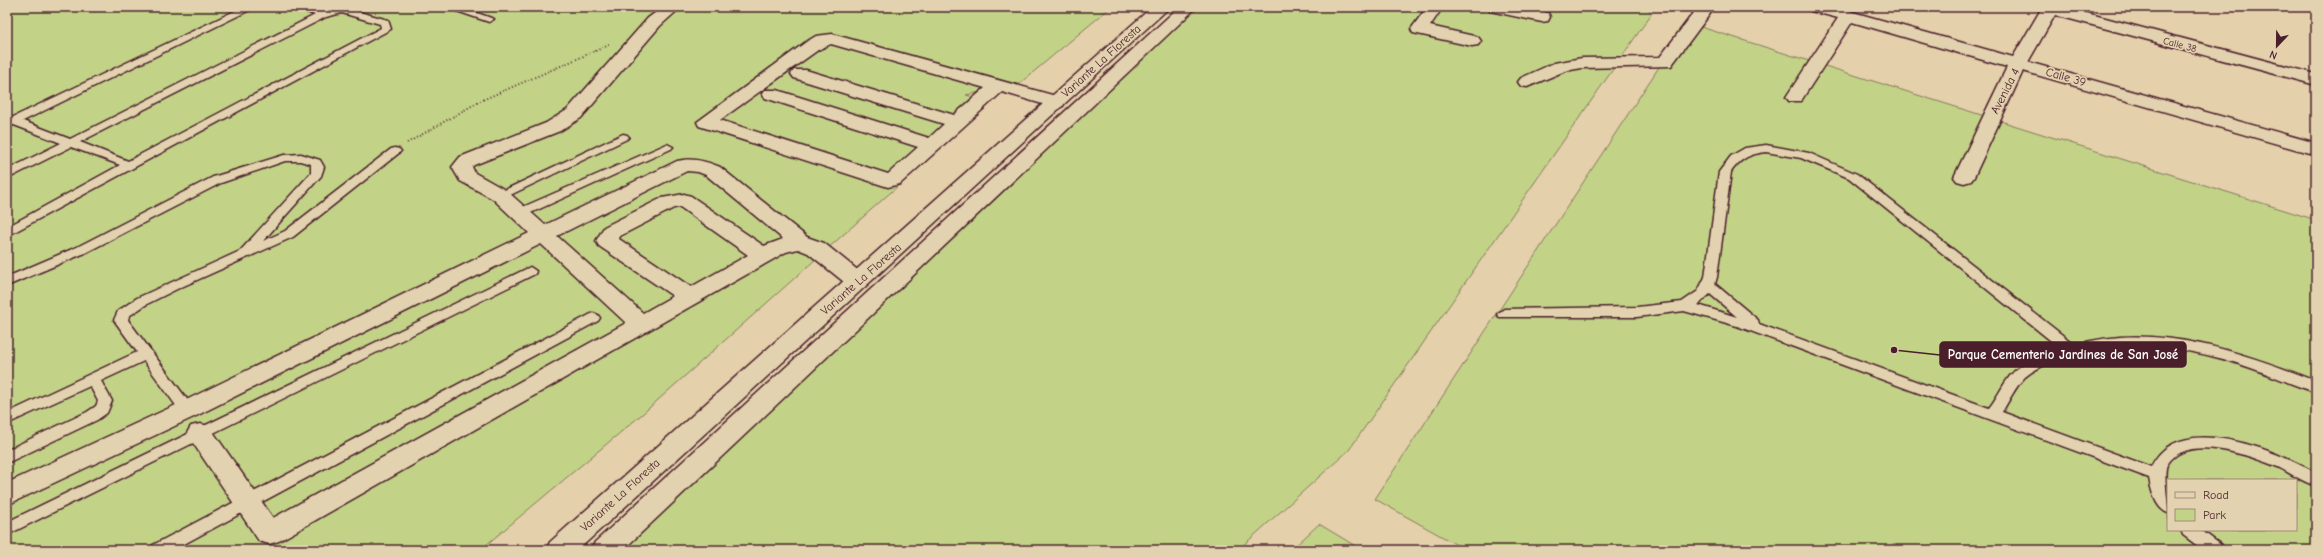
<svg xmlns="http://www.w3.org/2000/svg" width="2323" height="557" font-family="'Comic Neue',sans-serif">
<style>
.green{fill:#c2d388;stroke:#86795a;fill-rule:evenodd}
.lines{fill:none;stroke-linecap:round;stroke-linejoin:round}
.lane-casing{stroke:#4a1f2b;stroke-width:3}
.street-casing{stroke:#4a1f2b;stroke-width:3}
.secondary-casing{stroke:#4a1f2b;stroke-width:3}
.path{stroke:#4a1f2b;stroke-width:2;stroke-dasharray:1 2.5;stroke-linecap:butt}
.lane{fill:#e3d2af;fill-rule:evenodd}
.street{fill:#e3d2af;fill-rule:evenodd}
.secondary{fill:#e3d2af;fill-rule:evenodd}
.labels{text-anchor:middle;stroke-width:3.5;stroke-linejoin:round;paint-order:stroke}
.far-street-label{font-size:10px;fill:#4a1f2b;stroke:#e3d2af}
.street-label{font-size:12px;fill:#4a1f2b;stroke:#e3d2af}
.leader{fill:none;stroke:#4a1f2b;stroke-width:1.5}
.callout-dot{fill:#4a1f2b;stroke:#e3d2af;stroke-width:1.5}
.callout{fill:#4a1f2b;stroke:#4a1f2b;stroke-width:1.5}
.callout-label{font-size:13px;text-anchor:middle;font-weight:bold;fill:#fff}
</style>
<rect width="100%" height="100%" fill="#e4d0ab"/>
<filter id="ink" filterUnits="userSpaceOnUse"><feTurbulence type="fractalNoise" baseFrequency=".025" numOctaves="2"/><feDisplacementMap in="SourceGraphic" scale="8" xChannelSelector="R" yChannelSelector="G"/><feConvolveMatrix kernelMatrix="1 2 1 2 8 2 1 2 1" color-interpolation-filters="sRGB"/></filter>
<g filter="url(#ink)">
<!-- green -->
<g class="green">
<polygon points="7,7 1111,7 1019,84 966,95 992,102 640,416 480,550 7,550"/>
<polygon points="1195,7 1646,7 1652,13 1349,450 1238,550 617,550"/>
<path d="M 1688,23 L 2316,220 L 2316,550 L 1466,550 L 1375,499 ZM 2168,480 L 2296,480 L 2296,530 L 2168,530 Z"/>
<polygon points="1319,524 1362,550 1291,550"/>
</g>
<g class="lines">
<defs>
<g id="lane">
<path d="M 243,7 L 256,7 L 23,121 L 70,139 L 315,15 L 294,7 L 309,7 L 323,12 L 342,7 L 388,20 L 391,29 L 7,236 L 7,227 L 120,165 L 71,147 L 7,179 L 7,170 L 61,143 L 14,125 L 7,127 L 7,120 ZM 342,13 L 380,24 L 381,28 L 128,161 L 80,142 L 326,17 Z"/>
<polygon points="445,7 460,7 494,19 489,22"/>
<polygon points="623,134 627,135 629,137 627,139 504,198 500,199 494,195"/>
<polygon points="667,144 673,147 671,149 524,216 520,217 514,213 516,210"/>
<path d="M 1766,145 L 1809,153 L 1857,174 L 2075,345 C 2154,321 2242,352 2316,381 L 2316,392 C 2294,386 2272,375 2251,368 C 2195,348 2129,338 2072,355 C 2056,360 2038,366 2025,377 C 2015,387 2009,401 2002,412 L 2151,467 C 2178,409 2276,451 2316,473 L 2316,486 C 2303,482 2290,473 2278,467 C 2251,456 2186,432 2167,465 C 2163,472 2168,502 2168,513 C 2156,509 2151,490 2149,478 L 1737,326 L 1684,311 L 1637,317 L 1499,317 L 1497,314 L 1504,309 L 1637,307 L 1682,302 L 1698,291 L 1705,277 L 1719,172 L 1731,156 L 1745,148 ZM 1766,152 L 1801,158 L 1849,178 L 2061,349 C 2043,354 2022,361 2010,376 C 2002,386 1997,398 1989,408 L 1759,324 L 1758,320 L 1715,284 L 1717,277 L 1731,172 C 1741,158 1750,154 1766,152 ZM 1710,294 L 1737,317 L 1698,305 Z"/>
<polygon points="395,148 399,149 401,151 399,153 293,237 177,289 147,304 129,316 128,320 192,406 194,410 192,414 182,414 144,361 101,381 112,401 107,413 97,420 7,463 7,450 87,412 96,406 98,401 90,386 7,424 7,413 137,352 114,320 118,311 137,298 240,251 311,173 311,164 300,161 285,161 221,183 85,253 7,286 7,277 77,247 213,177 284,155 301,154 320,160 324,167 321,176 263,241 285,231 391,149"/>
<polygon points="530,267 536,271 535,274 7,535 7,522"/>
<polygon points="593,313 598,315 600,318 598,321 173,550 151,550 153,545"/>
<polygon points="2181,530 2201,530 2221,545 2223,550 2203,550 2183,535"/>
</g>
<g id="street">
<path d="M 663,7 L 681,7 L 660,26 L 581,118 L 560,131 L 474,165 L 472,167 L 475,173 L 507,191 L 545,225 L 677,161 C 692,157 706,161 720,167 L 807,237 L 824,243 L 865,276 L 868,281 L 865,286 L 857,288 L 849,286 L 808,253 L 798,249 L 786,252 L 279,541 L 269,544 L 259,541 L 191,440 L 187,433 L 191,426 L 200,424 L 209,426 L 273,518 L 626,323 L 541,244 L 196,416 L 7,505 L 7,483 L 178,404 L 529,233 L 493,199 L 460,181 L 452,167 L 460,157 L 546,123 L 567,110 L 648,18 ZM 687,171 L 698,172 L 706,175 L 783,239 L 764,246 L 691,196 L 684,194 L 662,198 L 604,227 L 596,241 L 599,246 L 673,296 L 643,313 L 557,236 ZM 680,207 L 748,255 L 691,287 L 619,239 L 620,236 L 674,208 Z"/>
<polygon points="1427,7 1443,7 1430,26 1478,37 1481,41 1478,45 1472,46 1413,33 1411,29"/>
<polygon points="1488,7 1519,7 1548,13 1550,17 1548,21 1542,22 1490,11"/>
<polygon points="1698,7 1715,7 1671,66 1582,68 1565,71 1527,87 1521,86 1518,82 1521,78 1554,63 1582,58 1660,57"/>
<polygon points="1809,7 1835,7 2013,57 2040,11 2037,7 2064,7 2316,74 2316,85 2055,15 2028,62 2316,143 2316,155 2023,71 1974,177 1971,181 1964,183 1957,181 1954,177 2007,67 1852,22 1801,101 1789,101 1786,97 1838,18 1811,11"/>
<path d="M 832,34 L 1063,98 L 1065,102 L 1063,106 L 1056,108 L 1002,92 L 900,184 L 888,187 L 699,126 L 697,122 L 806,42 L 816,36 ZM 831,44 L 985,88 L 954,115 L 806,70 L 794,70 L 791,74 L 794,78 L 944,124 L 929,138 L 777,90 L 765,90 L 762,94 L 765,98 L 918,147 L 888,174 L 720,120 L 818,50 Z"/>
</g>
<g id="secondary">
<polygon points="1152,7 1170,7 578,550 546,550 550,542"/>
<polygon points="1179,7 1197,7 623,550 591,550 595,542"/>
</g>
</defs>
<!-- lane casing -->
<use href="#lane" class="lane-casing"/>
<!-- street casing -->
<use href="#street" class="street-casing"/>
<!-- secondary casing -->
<use href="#secondary" class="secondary-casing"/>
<!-- path -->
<polyline class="path" points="407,143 480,101 609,45"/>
<!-- lane -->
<use href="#lane" class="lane"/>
<!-- street -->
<use href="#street" class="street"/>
<!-- secondary -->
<use href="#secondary" class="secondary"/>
</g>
</g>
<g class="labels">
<!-- far-street labels -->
<g class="far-street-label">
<text transform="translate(2180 44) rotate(15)" y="4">Calle 38</text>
</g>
<!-- street labels -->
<g class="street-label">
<text transform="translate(1101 61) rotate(-42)" y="4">Variante La Floresta</text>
<text transform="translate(2066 77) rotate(16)" y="4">Calle 39</text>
<text transform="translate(2005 91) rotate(-63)" y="4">Avenida 4</text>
<text transform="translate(861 279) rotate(-41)" y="4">Variante La Floresta</text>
<text transform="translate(620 495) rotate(-42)" y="4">Variante La Floresta</text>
</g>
</g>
<!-- callouts -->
<path class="leader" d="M1894 350L1940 355"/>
<circle class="callout-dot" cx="1894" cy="350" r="4"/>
<rect class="callout" x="1940" y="342" width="246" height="25" rx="4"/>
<g class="callout-label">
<text x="2063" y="359">Parque Cementerio Jardines de San José</text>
</g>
<!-- margin -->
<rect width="2323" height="557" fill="none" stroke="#e3d2af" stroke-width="24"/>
<rect x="12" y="12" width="2299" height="533" fill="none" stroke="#4a1f2b" stroke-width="1.5" filter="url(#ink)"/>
<!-- legend -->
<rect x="2167" y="479" width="130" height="52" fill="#e3d2af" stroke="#a68a7a"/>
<rect x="2175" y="492" width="20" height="6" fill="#e3d2af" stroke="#a68a7a"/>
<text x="2203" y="499" font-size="12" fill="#4a1f2b">Road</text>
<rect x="2175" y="509" width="20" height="12" fill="#c2d388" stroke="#a68a7a"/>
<text x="2203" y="519" font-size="12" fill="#4a1f2b">Park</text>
<!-- north arrow -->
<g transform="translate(2277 46) rotate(202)" stroke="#e3d2af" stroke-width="3" paint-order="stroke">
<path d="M0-3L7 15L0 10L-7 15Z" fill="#4a1f2b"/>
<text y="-6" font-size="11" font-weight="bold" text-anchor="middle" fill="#4a1f2b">N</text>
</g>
</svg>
